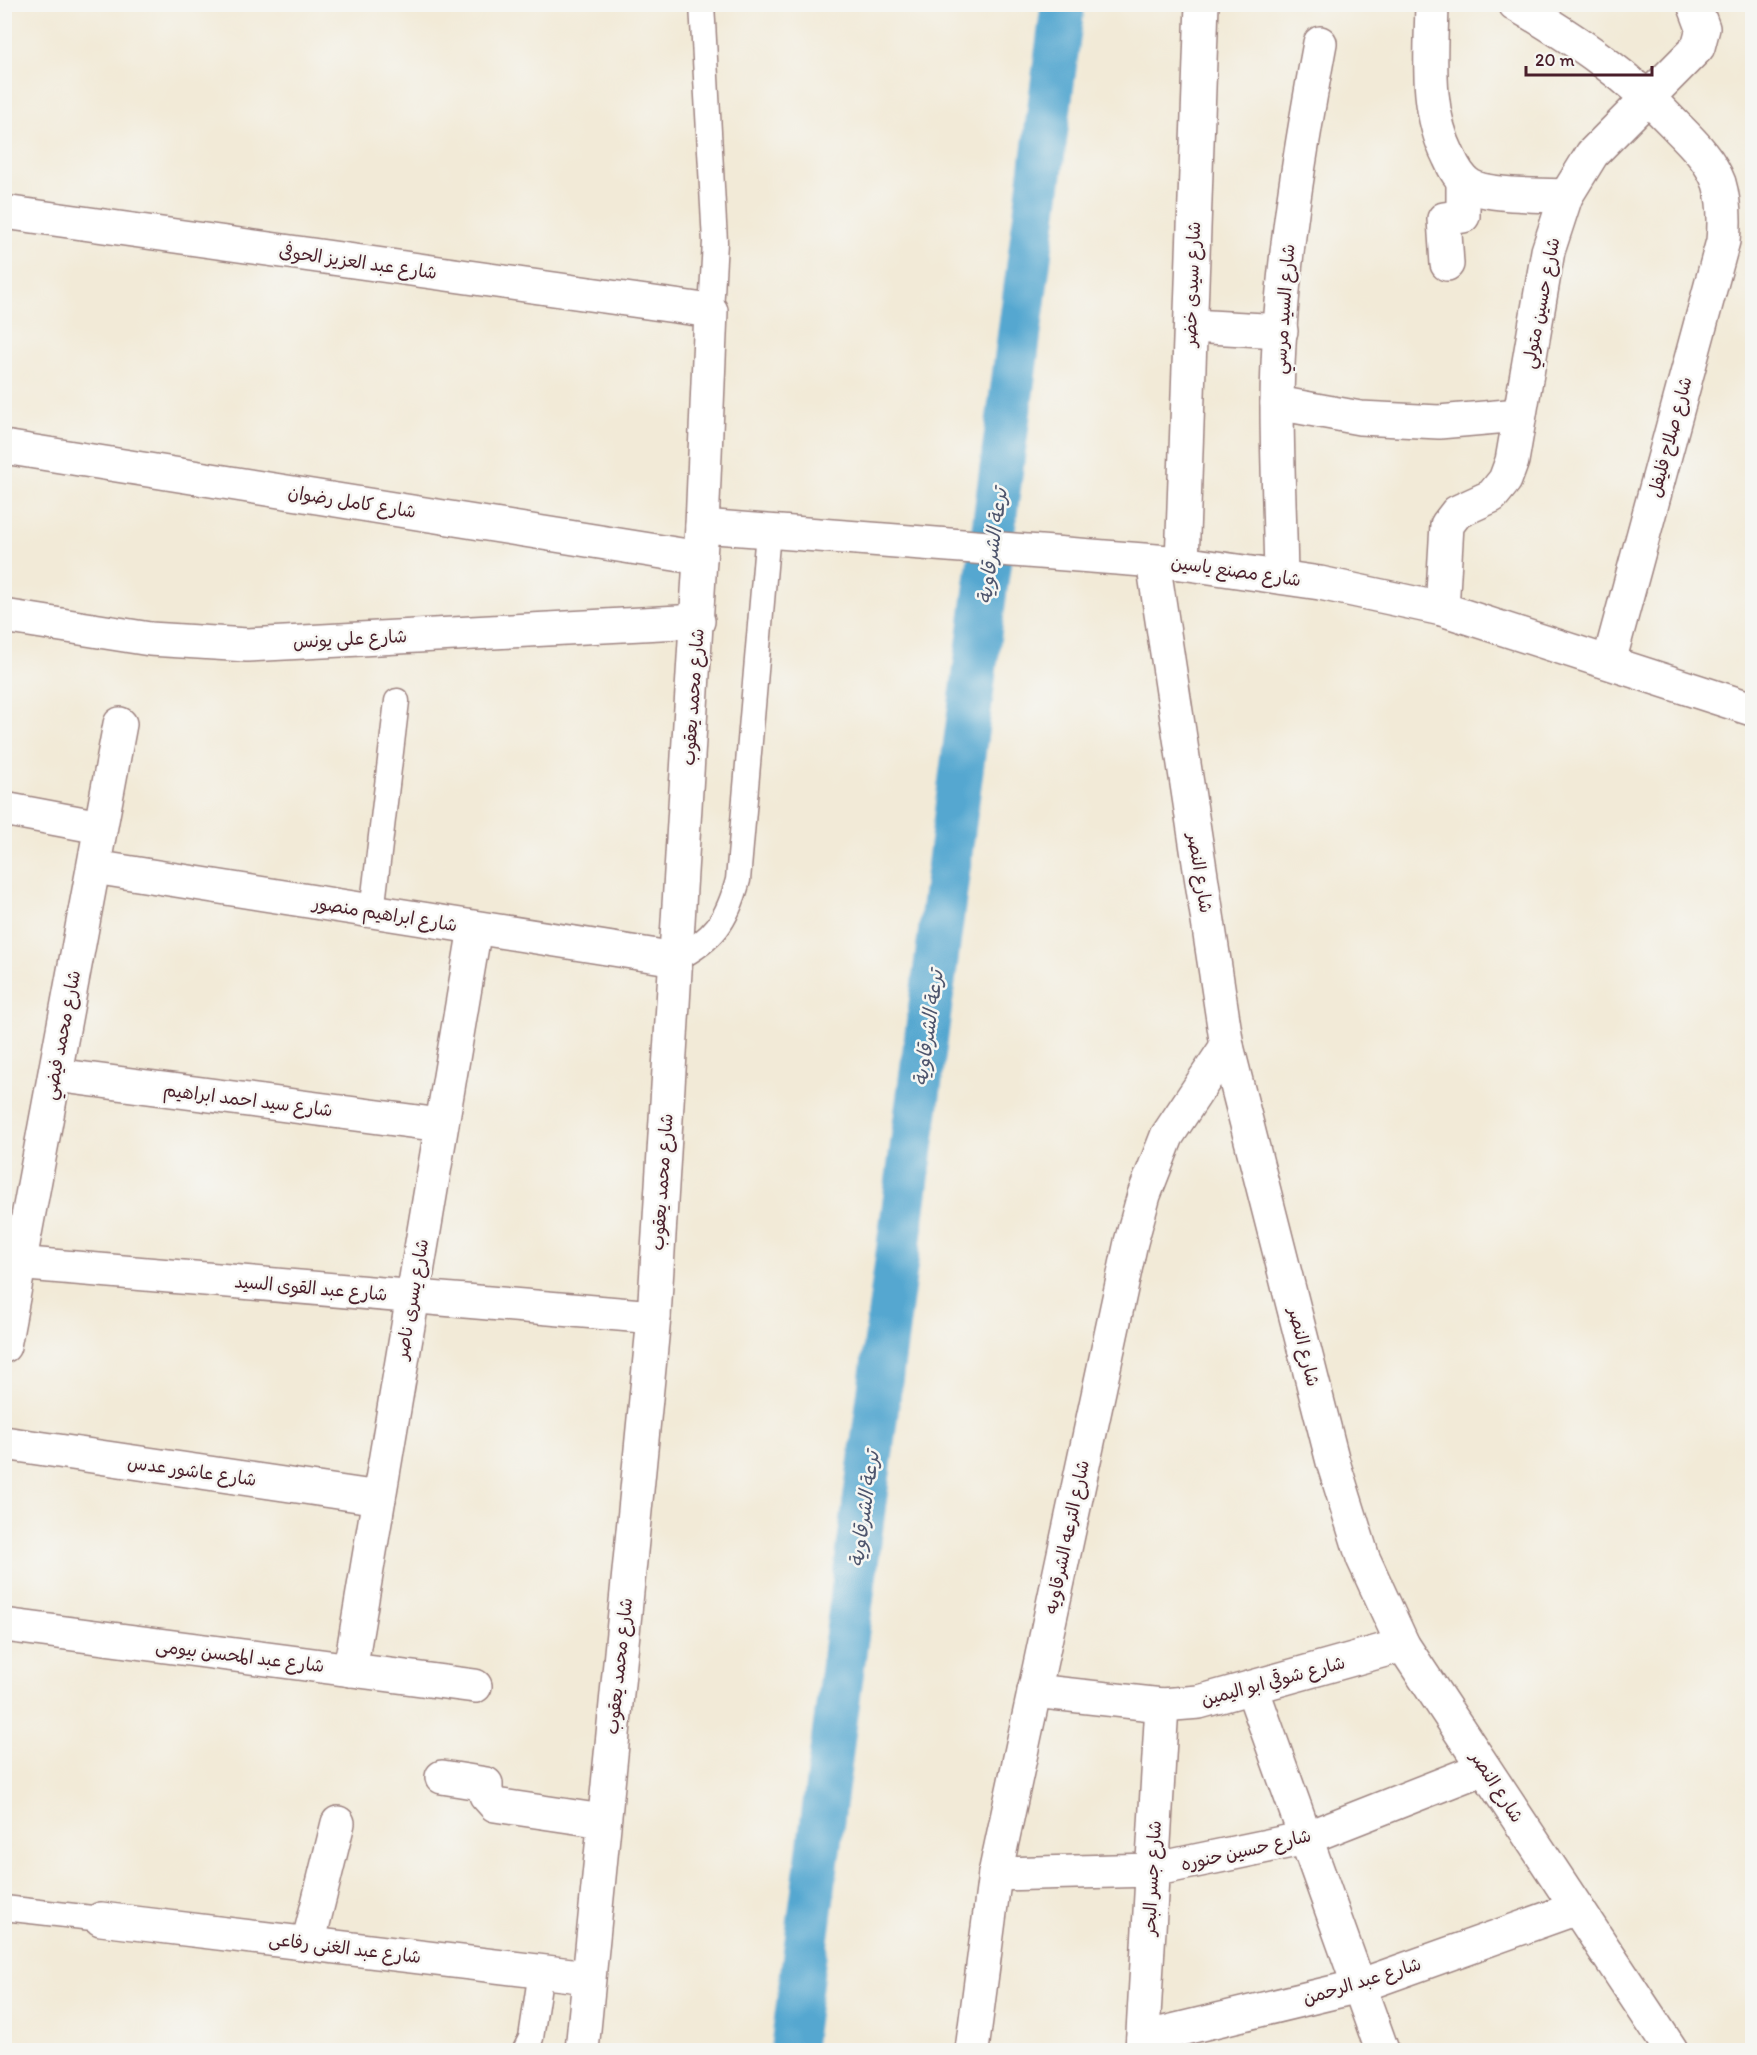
<svg xmlns="http://www.w3.org/2000/svg" width="1757" height="2055" font-family="Itim,'Playpen Sans Arabic',sans-serif">
<style>
.lines{fill:none;stroke-linecap:round;stroke-linejoin:round}
.canal{stroke:#55a7d0;stroke-width:44}
.service-casing{stroke:#9e8481;stroke-width:27}
.minor-casing{stroke:#9e8481;stroke-width:36}
.secondary-casing{stroke:#9e8481;stroke-width:36}
.service{stroke:#fff;stroke-width:24}
.minor{stroke:#fff;stroke-width:33}
.secondary{stroke:#fff;stroke-width:33}
.labels{text-anchor:middle;stroke-width:5;stroke-linejoin:round;paint-order:stroke}
.street-label{font-size:18px;fill:#4a1f2b;stroke:#f6f6f2}
.water-label{font-size:20px;font-style:italic;fill:#4e556d;stroke:#f6f6f2}
</style>
<rect width="100%" height="100%" fill="#f6f6f2"/>
<filter id="ink" filterUnits="userSpaceOnUse"><feTurbulence type="fractalNoise" baseFrequency=".0167" numOctaves="2"/><feDisplacementMap in="SourceGraphic" scale="12" xChannelSelector="R" yChannelSelector="G"/><feConvolveMatrix kernelMatrix="1 2 1 2 8 2 1 2 1" color-interpolation-filters="sRGB"/></filter>
<filter id="wash" filterUnits="userSpaceOnUse"><feTurbulence type="fractalNoise" baseFrequency=".008" numOctaves="4" result="noise"/><feDisplacementMap in="SourceGraphic" scale="24" xChannelSelector="R" yChannelSelector="G"/><feGaussianBlur stdDeviation="1.35" result="paint"/><feColorMatrix in="noise" values="0 0 0 0 0 0 0 0 0 0 0 0 0 0 0 0 0 1.4 0 .05"/><feComposite in="paint" operator="in"/></filter>
<g filter="url(#wash)">
<rect width="100%" height="100%" fill="#f2ead7"/>
<g class="lines">
<!-- canal -->
<polyline class="canal" points="792,2050 1063,4"/>
</g>
</g>
<g filter="url(#ink)">
<g class="lines">
<defs>
<g id="service">
<polyline points="702,4 715,242 711,311"/>
<polyline points="372,912 397,701"/>
<path d="M 676,959 C 714,939 727,921 738,880 L 768,532"/>
<polyline points="4,1908 101,1919"/>
<polyline points="525,2050 531,2038 541,1971"/>
</g>
<g id="minor">
<path d="M 1432,4 C 1431,57 1425,109 1449,157 C 1454,168 1460,180 1471,186 C 1489,196 1543,195 1566,196"/>
<path d="M 1515,4 C 1578,41 1628,75 1678,128 C 1694,144 1711,161 1719,183 C 1725,203 1725,221 1723,241 L 1609,662"/>
<polyline points="4,212 711,311 702,526"/>
<polyline points="1447,264 1444,219 1463,216 1463,181"/>
<polyline points="1191,326 1281,331"/>
<polyline points="1277,403 1360,418 1439,422 1519,415"/>
<polyline points="4,447 700,558"/>
<polyline points="1153,561 1227,1046 1333,1462 1363,1558 1403,1645 1671,2050"/>
<polyline points="1182,563 1202,4"/>
<path d="M 1281,577 C 1280,519 1277,461 1277,404 C 1278,283 1298,162 1320,43"/>
<polyline points="1442,609 1447,525 1457,512 1492,496 1505,480 1512,461 1548,251 1566,196 1592,154 1698,47 1703,28 1694,4"/>
<polyline points="4,616 150,639 247,645 698,621"/>
<polyline points="4,809 100,827"/>
<polyline points="94,867 676,959"/>
<polyline points="55,1075 441,1125"/>
<polyline points="4,1262 654,1317"/>
<polyline points="4,1346 120,724"/>
<polyline points="4,1443 379,1498"/>
<polyline points="4,1625 475,1686"/>
<polyline points="350,1670 475,928"/>
<polyline points="1252,1688 1382,2050"/>
<polyline points="1034,1691 1162,1705 1199,1702 1403,1645"/>
<polyline points="442,1777 486,1784 486,1795 495,1805 603,1821"/>
<polyline points="995,1874 1152,1870 1306,1838 1484,1768"/>
<polyline points="101,1919 588,1977"/>
<polyline points="308,1944 338,1823"/>
<polyline points="1143,2038 1359,1986 1577,1908"/>
<polyline points="972,2050 995,1874 1131,1242 1144,1195 1167,1136 1227,1046"/>
<polyline points="1142,2050 1162,1705"/>
</g>
<polyline id="secondary" points="582,2050 654,1317 702,526 1182,563 1320,583 1442,609 1752,709"/>
</defs>
<!-- service casing -->
<use href="#service" class="service-casing"/>
<!-- minor casing -->
<use href="#minor" class="minor-casing"/>
<!-- secondary casing -->
<use href="#secondary" class="secondary-casing"/>
<!-- service -->
<use href="#service" class="service"/>
<!-- minor -->
<use href="#minor" class="minor"/>
<!-- secondary -->
<use href="#secondary" class="secondary"/>
</g>
</g>
<g class="labels">
<!-- street labels -->
<g class="street-label">
<text transform="translate(358 262) rotate(8)" y="6">شارع عبد العزيز الحوفى</text>
<text transform="translate(1192 284) rotate(-88)" y="6">شارع سيدى خضر</text>
<text transform="translate(1541 303) rotate(-79)" y="6">شارع حسين متولي</text>
<text transform="translate(1284 309) rotate(-86)" y="6">شارع السيد مرسي</text>
<text transform="translate(1670 437) rotate(-75)" y="6">شارع صلاح فليفل</text>
<text transform="translate(352 502) rotate(9)" y="6">شارع كامل رضوان</text>
<text transform="translate(1236 571) rotate(8)" y="6">شارع مصنع ياسين</text>
<text transform="translate(350 639) rotate(-3)" y="6">شارع على يونس</text>
<text transform="translate(693 697) rotate(-86)" y="6">شارع محمد يعقوب</text>
<text transform="translate(1200 873) rotate(81)" y="6">شارع النصر</text>
<text transform="translate(385 914) rotate(9)" y="6">شارع ابراهيم منصور</text>
<text transform="translate(62 1035) rotate(-79)" y="6">شارع محمد فيضي</text>
<text transform="translate(248 1100) rotate(7)" y="6">شارع سيد احمد ابراهيم</text>
<text transform="translate(662 1182) rotate(-86)" y="6">شارع محمد يعقوب</text>
<text transform="translate(311 1288) rotate(5)" y="6">شارع عبد القوى السيد</text>
<text transform="translate(412 1299) rotate(-80)" y="6">شارع يسرى ناصر</text>
<text transform="translate(1304 1347) rotate(76)" y="6">شارع النصر</text>
<text transform="translate(192 1471) rotate(8)" y="6">شارع عاشور عدس</text>
<text transform="translate(1067 1537) rotate(-78)" y="6">شارع الترعه الشرقاويه</text>
<text transform="translate(240 1656) rotate(7)" y="6">شارع عبد المحسن بيومى</text>
<text transform="translate(619 1666) rotate(-84)" y="6">شارع محمد يعقوب</text>
<text transform="translate(1273 1681) rotate(-15)" y="6">شارع شوقي ابو اليمين</text>
<text transform="translate(1497 1787) rotate(57)" y="6">شارع النصر</text>
<text transform="translate(1246 1850) rotate(-13)" y="6">شارع حسين حنوره</text>
<text transform="translate(1152 1878) rotate(-87)" y="6">شارع جسر البحر</text>
<text transform="translate(345 1948) rotate(7)" y="6">شارع عبد الغنى رفاعى</text>
<text transform="translate(1362 1981) rotate(-17)" y="6">شارع عبد الرحمن</text>
</g>
<!-- water labels -->
<g class="water-label">
<text transform="translate(992 546) rotate(-82)" y="7">ترعة الشرقاوية</text>
<text transform="translate(928 1028) rotate(-82)" y="7">ترعة الشرقاوية</text>
<text transform="translate(864 1509) rotate(-82)" y="7">ترعة الشرقاوية</text>
</g>
</g>
<!-- margin -->
<rect width="1757" height="2055" fill="none" stroke="#f6f6f2" stroke-width="24"/>
<!-- scale -->
<path d="M1526 66v9h126v-9" fill="none" stroke="#4a1f2b" stroke-width="3"/>
<text x="1535" y="66" font-size="18" fill="#4a1f2b" stroke="#f6f6f2" stroke-width="4.5" paint-order="stroke">20 m</text>
</svg>
